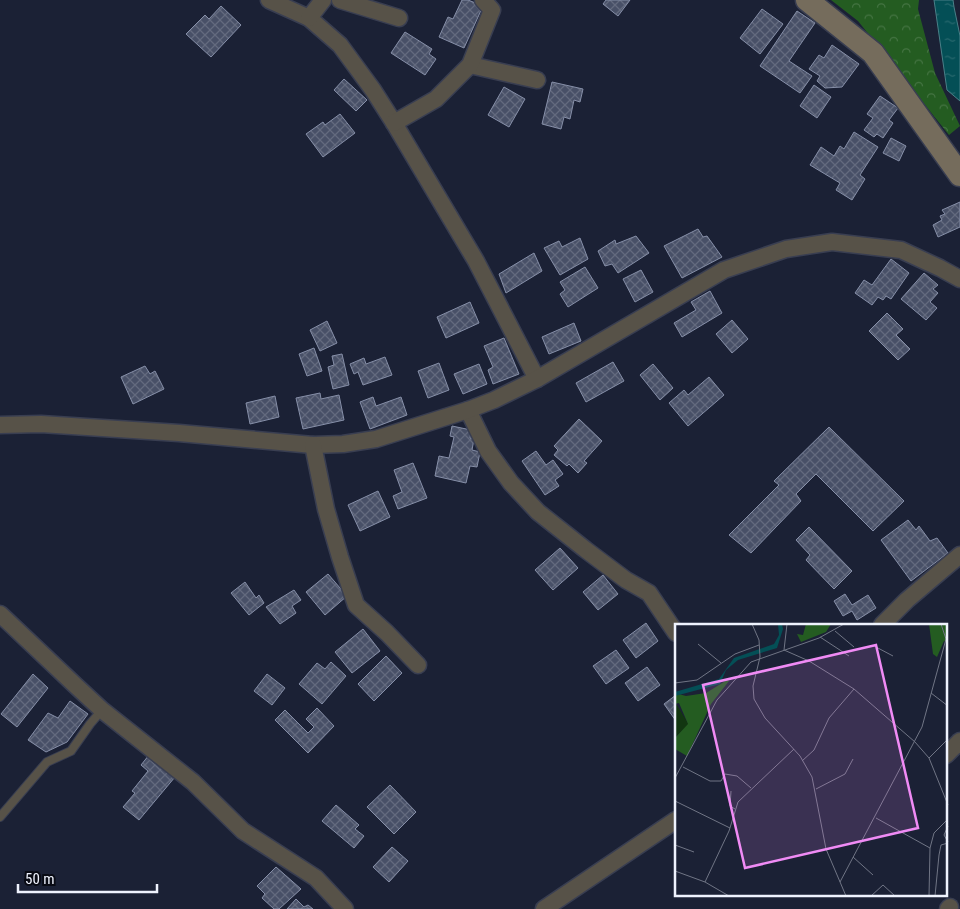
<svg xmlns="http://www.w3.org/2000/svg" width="960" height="909" font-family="'Roboto Condensed',sans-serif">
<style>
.forest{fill:url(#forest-crowns)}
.water{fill:url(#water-ripples);stroke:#4a8088}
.building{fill:url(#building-cross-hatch);stroke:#868fa8}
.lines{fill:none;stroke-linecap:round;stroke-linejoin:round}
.lane-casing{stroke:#393e51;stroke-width:10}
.street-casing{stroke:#393e51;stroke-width:19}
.secondary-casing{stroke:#393e51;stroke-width:25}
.lane{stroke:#575248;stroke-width:8}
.street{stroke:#575248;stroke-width:16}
.secondary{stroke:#756c5c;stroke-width:22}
.inset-road{fill:none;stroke:#707585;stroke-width:1}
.view{fill:#f08bf5;fill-opacity:0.15;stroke:#f08bf5;stroke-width:2.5}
.inset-edge{fill:none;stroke:#eff3fe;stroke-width:2.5}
</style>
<defs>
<pattern id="forest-crowns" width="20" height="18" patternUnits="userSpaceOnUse" patternTransform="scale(1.25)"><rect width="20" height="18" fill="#245c21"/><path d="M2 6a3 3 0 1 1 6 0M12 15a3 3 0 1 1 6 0" fill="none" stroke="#447442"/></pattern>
<pattern id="water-ripples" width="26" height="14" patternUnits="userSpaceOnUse" patternTransform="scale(1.25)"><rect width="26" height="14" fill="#044f56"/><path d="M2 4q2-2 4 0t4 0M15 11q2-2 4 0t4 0" fill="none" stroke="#29696f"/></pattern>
<pattern id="building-cross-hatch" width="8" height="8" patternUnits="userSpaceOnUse" patternTransform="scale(1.25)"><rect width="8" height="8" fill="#485067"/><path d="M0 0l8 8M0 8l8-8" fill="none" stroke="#636a7e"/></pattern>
</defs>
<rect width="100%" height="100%" fill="#1b2135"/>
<!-- forest -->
<polygon class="forest" points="831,0 919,0 918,9 935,73 960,126 949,135 858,21"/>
<!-- water -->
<polygon class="water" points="934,0 953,0 954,7 960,36 960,101 947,90"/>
<!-- building -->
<g class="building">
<polygon points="462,0 468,0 483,6 464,48 439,37 448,17 453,19"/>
<polygon points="606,0 630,0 618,16 603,4"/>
<polygon points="221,6 241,25 211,57 186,34 205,15 209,19"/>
<polygon points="762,9 783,24 760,54 740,38"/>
<polygon points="797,11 815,23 789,61 812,76 800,93 760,66"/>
<polygon points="405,32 432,49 429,54 436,59 425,75 391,53"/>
<polygon points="832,45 859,64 842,87 825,88 817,81 820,76 809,69 819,55 824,58"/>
<polygon points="344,79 367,100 356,111 334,90"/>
<polygon points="552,82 583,89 580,102 574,100 570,119 564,117 561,129 542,124"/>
<polygon points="814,85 831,97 817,118 800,106"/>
<polygon points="504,87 525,99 509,127 488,115"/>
<polygon points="880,96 898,108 889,120 893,123 883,138 877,134 874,137 864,130 873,118 867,114"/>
<polygon points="340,114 355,133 323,157 306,134 323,122 325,125"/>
<polygon points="854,132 878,147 860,175 865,179 852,200 836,190 840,183 810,165 821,147 834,156 840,146 844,149"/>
<polygon points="891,138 906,146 899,161 883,153"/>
<polygon points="960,202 960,227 938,237 933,225 942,220 940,216 945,214 942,210"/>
<polygon points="698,229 703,237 707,236 722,257 682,278 664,246"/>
<polygon points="636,236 649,253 618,273 612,264 605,266 598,251 615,240 616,244"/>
<polygon points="580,238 588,259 560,275 544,248 559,241 562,247"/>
<polygon points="534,253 542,271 506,293 499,274"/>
<polygon points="891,259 909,273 891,299 886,296 883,300 878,297 872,305 855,293 864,280 872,285"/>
<polygon points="585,267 598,288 568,307 560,294 565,290 560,282"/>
<polygon points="641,270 653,292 635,302 623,279"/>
<polygon points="924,273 938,285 933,289 938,293 930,302 937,308 926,320 901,299"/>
<polygon points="710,291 722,313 682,337 674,323 696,310 691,302"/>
<polygon points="470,302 479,323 446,338 437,317"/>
<polygon points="887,313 903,329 896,335 910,349 898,360 869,331"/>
<polygon points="732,320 748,339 732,353 716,334"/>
<polygon points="327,321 337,343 320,351 310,330"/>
<polygon points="574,323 581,341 549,354 542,337"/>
<polygon points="504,338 519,374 493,384 488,370 493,367 484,346"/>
<polygon points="314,348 322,371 307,376 299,354"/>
<polygon points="342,354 349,385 333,389 328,367 334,365 332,356"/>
<polygon points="385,357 392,375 363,385 358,372 354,374 350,364 364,358 366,364"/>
<polygon points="613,362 624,381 586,402 576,383"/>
<polygon points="439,363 449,390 428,398 418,371"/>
<polygon points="479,364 487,384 463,394 454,374"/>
<polygon points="653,364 673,388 660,400 640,375"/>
<polygon points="145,366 150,374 155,371 164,389 133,404 121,377"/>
<polygon points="709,377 724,395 688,426 669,403 684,390 688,395"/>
<polygon points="320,393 321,399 339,395 344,420 303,429 296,398"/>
<polygon points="275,396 279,417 250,424 246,403"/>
<polygon points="373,397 376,406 401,397 407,415 370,429 360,402"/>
<polygon points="579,419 602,441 584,461 587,463 578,473 569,464 567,466 554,455 558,450 554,446"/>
<polygon points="452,426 471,430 470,438 474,439 472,450 480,452 477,467 470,466 466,483 435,476 439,456 449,458 454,437 450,436"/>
<polygon points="829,427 904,501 873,531 816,474 796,494 801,501 751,553 729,535 779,485 774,481"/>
<polygon points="536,451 546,465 553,460 563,474 555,480 559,486 545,495 522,461"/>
<polygon points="413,463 427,498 398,509 393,496 402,492 394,470"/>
<polygon points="378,491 390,517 360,531 348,505"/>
<polygon points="908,520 916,530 919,526 930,541 937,538 948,553 911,581 881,540"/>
<polygon points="809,527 852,571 834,589 806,560 810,555 796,540"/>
<polygon points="560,548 578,568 553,590 535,570"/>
<polygon points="328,574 347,596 325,615 306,592"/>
<polygon points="603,575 618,594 598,610 583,592"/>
<polygon points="245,582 256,598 259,595 264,603 249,615 231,593"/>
<polygon points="294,590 301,600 292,606 296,613 280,624 266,607"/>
<polygon points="845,594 852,605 868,595 876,608 857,620 852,611 843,616 834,601"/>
<polygon points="646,623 658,641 636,658 623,640"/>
<polygon points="363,629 380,651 352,673 335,652"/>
<polygon points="616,650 629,668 606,684 593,666"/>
<polygon points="386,656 402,673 374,701 358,684"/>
<polygon points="331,662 346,676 322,704 299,684 317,663 325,669"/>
<polygon points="647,667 660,685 638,701 625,683"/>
<polygon points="33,674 48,688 17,727 1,714"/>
<polygon points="267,674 285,688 272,705 254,691"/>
<polygon points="676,695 676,721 664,704"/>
<polygon points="70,701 88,714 67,742 46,752 28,740 48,713 58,718"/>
<polygon points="317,708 334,726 308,753 275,720 285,710 308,733 314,727 306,719"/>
<polygon points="149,755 175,777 139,820 123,807 135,793 132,791 148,771 141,765"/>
<polygon points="390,785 416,812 394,834 367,807"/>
<polygon points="336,805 359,825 355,829 364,836 354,848 322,821"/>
<polygon points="392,847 408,861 389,882 373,867"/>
<polygon points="276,867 301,889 279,909 274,909 262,898 265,894 257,886"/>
<polygon points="296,899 304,907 308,905 313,909 287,909"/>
</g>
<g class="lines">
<defs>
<polyline id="lane" points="0,817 47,762 71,751 90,724 102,710"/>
<g id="street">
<polyline points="269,0 309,18 340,45 373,90 394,123 476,261 537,379"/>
<polyline points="340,0 399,18"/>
<polyline points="309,18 323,0"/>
<polyline points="470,65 537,80"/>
<polyline points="394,123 436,99 470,65 492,10 483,0"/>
<polyline points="468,410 488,451 511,483 538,512 586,550 626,580 649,593 676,633"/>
<polyline points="0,425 41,424 179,433 313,445 343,444 376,439 468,410 494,400 537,379 724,270 786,249 832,242 901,250 940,268 960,279"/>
<polyline points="313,445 326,509 340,557 356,605 387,633 418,665"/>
<polyline points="0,614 75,685 102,710 193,782 243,831 316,878 345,909"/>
<polyline points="882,625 907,600 960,555"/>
<polyline points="946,755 960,741"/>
<polyline points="544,909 676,820"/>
<polyline points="948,909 950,907"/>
</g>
<polyline id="secondary" points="807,0 873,53 960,175"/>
</defs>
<!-- lane casing -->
<use href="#lane" class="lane-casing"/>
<!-- street casing -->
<use href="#street" class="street-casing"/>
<!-- secondary casing -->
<use href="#secondary" class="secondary-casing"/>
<!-- lane -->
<use href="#lane" class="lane"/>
<!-- street -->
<use href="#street" class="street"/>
<!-- secondary -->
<use href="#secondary" class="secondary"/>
</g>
<!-- overview -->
<g transform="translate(675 624)">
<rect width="272" height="272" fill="#1b2135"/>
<path d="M 2,81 L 14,101 L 0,113 L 0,82 Z" fill="#123611"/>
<path d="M 131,0 L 156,0 L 151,8 L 126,18 L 122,10 L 128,11 ZM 254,0 L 272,0 L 272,18 L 269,17 L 262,33 L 258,30 ZM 52,56 L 54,57 L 36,80 L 12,132 L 0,125 L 0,114 L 13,100 L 4,79 L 0,80 L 0,69 L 11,72 L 31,69 Z" fill="#245c21"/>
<path d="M 103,0 L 107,0 L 108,5 L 102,24 L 63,36 L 51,46 L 45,60 L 0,72 L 0,68 L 44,55 L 59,34 L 99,20 L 104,11 Z" fill="#044f56"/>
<path class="inset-road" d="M 77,0 L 84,16 L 85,33 L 78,62 L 79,75 L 90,94 L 125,132 L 137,153 L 151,225 L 171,272M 160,7 L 179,23M 145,13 L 174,32M 23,20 L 46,39M 201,23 L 218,32M 109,26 L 134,37 L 179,65 L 240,118 L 254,134 L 273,181M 109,26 L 112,0M 0,59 L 22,56 L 60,30 L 84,21M 256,69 L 273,82M 254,134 L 273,115M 127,137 L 139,126 L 154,94 L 179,65M 8,143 L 35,157 L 46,157 L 50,150 L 62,152 L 76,164M 0,154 L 42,76 L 76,38 L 144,14 L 169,0M 141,165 L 170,150 L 178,135M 56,167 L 55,182 L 60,185M 0,177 L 55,204M 201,194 L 255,224M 273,202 L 269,211 L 273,218M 0,221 L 19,228M 178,233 L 198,251M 0,247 L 30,258 L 54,207 L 63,178 L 119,125M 30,258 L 54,272M 165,258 L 247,103 L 271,15 L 266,0M 196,272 L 208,261 L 220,272M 254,272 L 255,224 L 259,209 L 273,195M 260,272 L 264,231 L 266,221 L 273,219"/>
<path class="view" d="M 201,21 L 243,204 L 70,244 L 28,61 Z"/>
<rect width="272" height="272" class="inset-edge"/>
</g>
<!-- scale -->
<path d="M18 884v8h139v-8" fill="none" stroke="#eff3fe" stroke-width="2.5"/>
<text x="25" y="884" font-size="15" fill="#eff3fe" stroke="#090b14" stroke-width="4" paint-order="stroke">50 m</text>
</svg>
